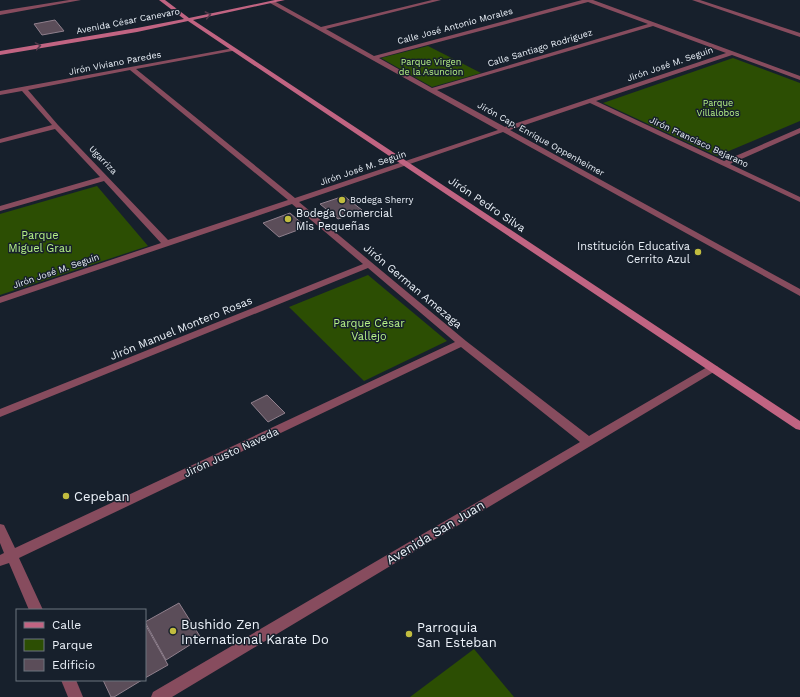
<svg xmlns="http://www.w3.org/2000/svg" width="800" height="697" font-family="'Work Sans',sans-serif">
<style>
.green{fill:#2c4e03}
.building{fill:#5b4d59;stroke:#90808d}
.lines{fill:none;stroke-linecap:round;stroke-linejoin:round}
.street{fill:#874c5e;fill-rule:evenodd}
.secondary{fill:#c16482;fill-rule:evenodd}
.oneway{stroke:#52384a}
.poi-dot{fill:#c2bd3f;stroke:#17202c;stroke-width:1.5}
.labels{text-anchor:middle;stroke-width:3;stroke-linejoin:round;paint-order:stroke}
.far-street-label{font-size:9px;fill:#ecf2fa;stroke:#17202c}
.far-park-label{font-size:9px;fill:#b6f286;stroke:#17202c}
.far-poi-label{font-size:9px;fill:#ecf2fa;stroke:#17202c;text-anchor:start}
.street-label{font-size:11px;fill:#ecf2fa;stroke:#17202c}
.poi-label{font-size:11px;fill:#ecf2fa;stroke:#17202c;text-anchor:start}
.park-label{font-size:11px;fill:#b6f286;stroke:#17202c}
.near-poi-label{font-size:13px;fill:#ecf2fa;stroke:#17202c;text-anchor:start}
.near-street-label{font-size:13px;fill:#ecf2fa;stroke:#17202c}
</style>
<rect width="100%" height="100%" fill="#17202c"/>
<!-- green -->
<g class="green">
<polygon points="428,46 481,73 432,87 381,58"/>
<polygon points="733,58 800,83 800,121 717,156 603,103"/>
<polygon points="97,186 148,246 0,295 0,214"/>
<polygon points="368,275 447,341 364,381 289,307"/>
<polygon points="474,649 514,697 410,697"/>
</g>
<!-- building -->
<g class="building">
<polygon points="55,20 64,31 42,35 34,24"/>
<polygon points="344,196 362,210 338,219 320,204"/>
<polygon points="290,213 306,227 279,237 263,223"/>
<polygon points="267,395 285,413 268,422 251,403"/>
<polygon points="179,603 201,638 166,660 145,622"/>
<polygon points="145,624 168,665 145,678"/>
<polygon points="103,680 142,680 114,697 111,697"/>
</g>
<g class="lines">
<!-- street -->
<g class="street">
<polygon points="69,0 81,0 0,15 0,11"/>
<path d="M 432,0 L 441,0 L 326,29 L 374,56 L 582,0 L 593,0 L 800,76 L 800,80 L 732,55 L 596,101 L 724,161 L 800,128 L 800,133 L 730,164 L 800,197 L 800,202 L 590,103 L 510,130 L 800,289 L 800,296 L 503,132 L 299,202 L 466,341 L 589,436 L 709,366 L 717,366 L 718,368 L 717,370 L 172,697 L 151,697 L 153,692 L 580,442 L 461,347 L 19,558 L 43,610 L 29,610 L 9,563 L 0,566 L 0,555 L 4,553 L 0,543 L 0,524 L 4,525 L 15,548 L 455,342 L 368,268 L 0,417 L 0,409 L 363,264 L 292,204 L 0,303 L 0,297 L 161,243 L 104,181 L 0,211 L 0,206 L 100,177 L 55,129 L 0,143 L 0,139 L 52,125 L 22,91 L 0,95 L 0,91 L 234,48 L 235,49 L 232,51 L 136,69 L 295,198 L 498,130 L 270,3 L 270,1 L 274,1 L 321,27 ZM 588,2 L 648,24 L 432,88 L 379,58 ZM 653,26 L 726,53 L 505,127 L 437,90 ZM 130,70 L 288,200 L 168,240 L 58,125 L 28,90 Z"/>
<polygon points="692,0 700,0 800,33 800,37"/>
<polygon points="61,680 76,680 83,697 68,697"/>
</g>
<!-- secondary -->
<polygon class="secondary" points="159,0 165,0 189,18 275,0 285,0 193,20 800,421 800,430 796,429 188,21 137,32 0,55 0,51 137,28 184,19"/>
</g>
<!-- one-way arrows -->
<defs><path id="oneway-chevron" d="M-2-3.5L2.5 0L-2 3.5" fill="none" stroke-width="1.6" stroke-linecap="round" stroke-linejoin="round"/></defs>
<g class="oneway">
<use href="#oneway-chevron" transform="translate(208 15) rotate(-11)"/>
<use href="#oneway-chevron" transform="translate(38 46) rotate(-10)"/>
</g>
<!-- markers -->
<g class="poi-dot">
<circle cx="342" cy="200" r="4"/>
<circle cx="288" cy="219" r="4"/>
<circle cx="698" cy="252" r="4"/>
<circle cx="66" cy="496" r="4"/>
<circle cx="173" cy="631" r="4"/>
<circle cx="409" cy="634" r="4"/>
</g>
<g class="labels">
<!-- far-street labels -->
<g class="far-street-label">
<text transform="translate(128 21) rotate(-11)" y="3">Avenida César Canevaro</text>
<text transform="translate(455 26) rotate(-15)" y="3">Calle José Antonio Morales</text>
<text transform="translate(540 48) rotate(-17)" y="3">Calle Santiago Rodríguez</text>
<text transform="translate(115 63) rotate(-11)" y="3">Jirón Viviano Paredes</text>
<text transform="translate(670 64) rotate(-19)" y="3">Jirón José M. Seguín</text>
<text transform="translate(541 139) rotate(29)" y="3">Jirón Cap. Enrique Oppenheimer</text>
<text transform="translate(699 142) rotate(25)" y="3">Jirón Francisco Bejarano</text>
<text transform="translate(103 160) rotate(46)" y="3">Ugarriza</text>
<text transform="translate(363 168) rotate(-19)" y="3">Jirón José M. Seguín</text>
<text transform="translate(56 271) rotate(-19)" y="3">Jirón José M. Seguín</text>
</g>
<!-- far-park labels -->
<g class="far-park-label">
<text x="431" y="65">Parque Virgen<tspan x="431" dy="10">de la Asuncion</tspan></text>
<text x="718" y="106">Parque<tspan x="718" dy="10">Villalobos</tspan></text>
</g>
<!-- far-poi labels -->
<g class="far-poi-label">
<text x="350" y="203">Bodega Sherry</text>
</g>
<!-- street labels -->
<g class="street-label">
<text transform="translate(487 204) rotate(34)" y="4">Jirón Pedro Silva</text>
<text transform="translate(413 286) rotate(40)" y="4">Jirón German Amezaga</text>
<text transform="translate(181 328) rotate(-22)" y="4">Jirón Manuel Montero Rosas</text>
<text transform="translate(231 452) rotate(-25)" y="4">Jirón Justo Naveda</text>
</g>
<!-- poi labels -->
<g class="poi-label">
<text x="296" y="217">Bodega Comercial<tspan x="296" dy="13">Mis Pequeñas</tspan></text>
<text x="690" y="250" text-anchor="end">Institución Educativa<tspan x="690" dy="13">Cerrito Azul</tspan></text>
</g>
<!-- park labels -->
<g class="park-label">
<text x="40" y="239">Parque<tspan x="40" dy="13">Miguel Grau</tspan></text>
<text x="369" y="327">Parque César<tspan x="369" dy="13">Vallejo</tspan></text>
</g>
<!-- near-poi labels -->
<g class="near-poi-label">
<text x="74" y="501">Cepeban</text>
<text x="181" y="629">Bushido Zen<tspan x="181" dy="15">International Karate Do</tspan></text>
<text x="417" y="632">Parroquia<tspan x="417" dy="15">San Esteban</tspan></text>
</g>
<!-- near-street labels -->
<g class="near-street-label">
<text transform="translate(435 532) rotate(-31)" y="5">Avenida San Juan</text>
</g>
</g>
<!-- legend -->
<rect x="16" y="609" width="130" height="72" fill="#17202c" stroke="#6c747e"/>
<rect x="24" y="622" width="20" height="6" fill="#c16482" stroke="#6c747e"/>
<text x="52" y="629" font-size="12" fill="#ecf2fa">Calle</text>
<rect x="24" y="639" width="20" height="12" fill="#2c4e03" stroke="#6c747e"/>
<text x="52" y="649" font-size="12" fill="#ecf2fa">Parque</text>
<rect x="24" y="659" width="20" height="12" fill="#5b4d59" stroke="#6c747e"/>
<text x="52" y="669" font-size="12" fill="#ecf2fa">Edificio</text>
</svg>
